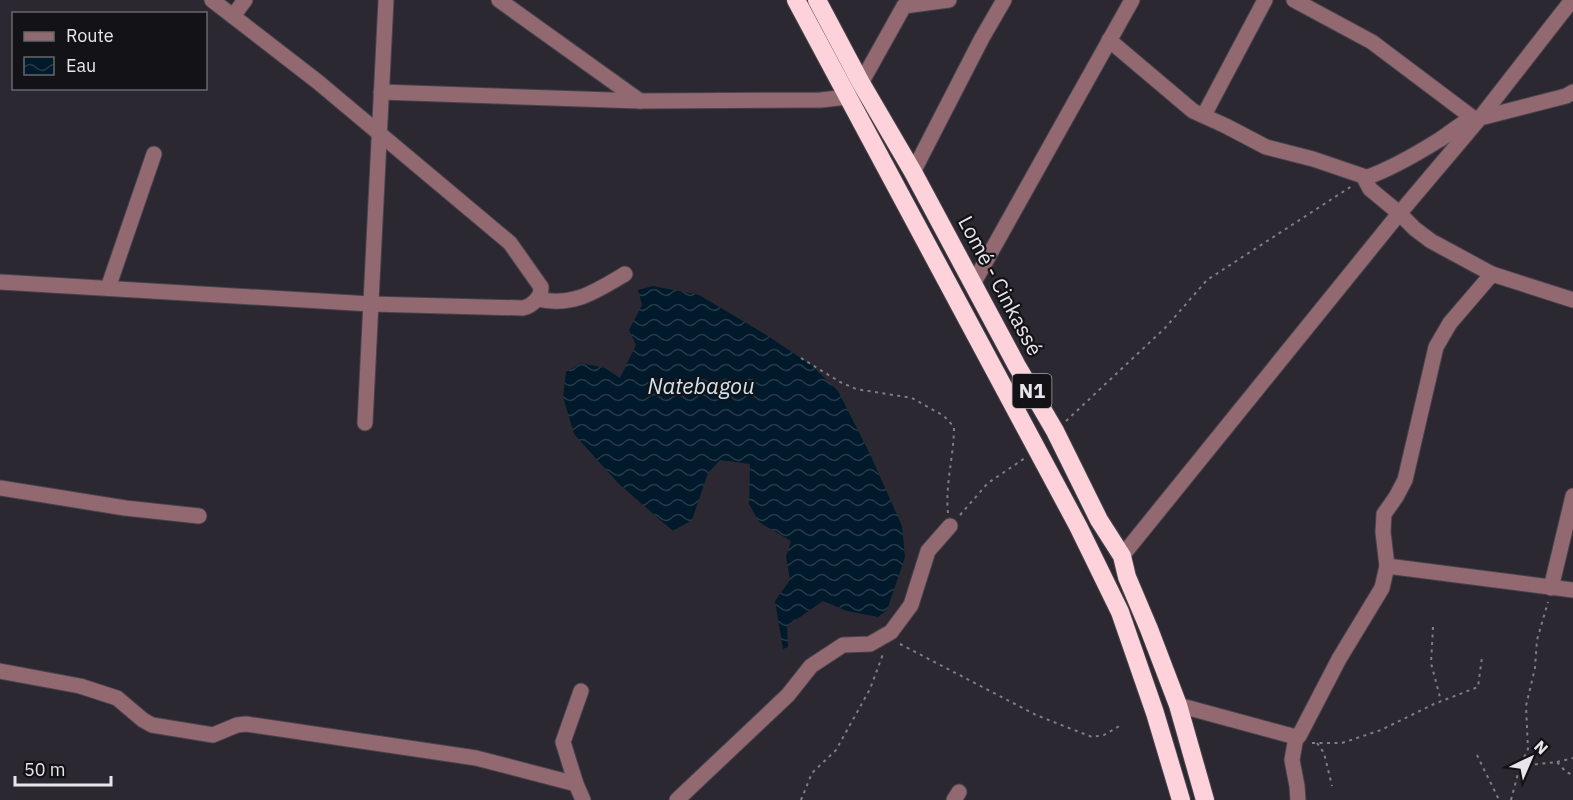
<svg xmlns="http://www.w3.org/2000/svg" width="1573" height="800" font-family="'IBM Plex Sans',sans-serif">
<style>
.water{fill:url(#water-waves)}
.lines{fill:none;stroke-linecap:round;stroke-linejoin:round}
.minor-casing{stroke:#46434b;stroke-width:17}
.highway-casing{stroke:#46434b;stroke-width:20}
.path{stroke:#807d85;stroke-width:2;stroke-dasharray:3 4.5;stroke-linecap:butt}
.minor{stroke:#926871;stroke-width:15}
.highway{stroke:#fdd2db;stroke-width:18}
.labels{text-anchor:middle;stroke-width:4.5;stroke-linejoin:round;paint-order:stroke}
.shield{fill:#131216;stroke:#a8a6ac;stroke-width:1.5}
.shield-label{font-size:20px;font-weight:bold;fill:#e8e6ec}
.street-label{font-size:21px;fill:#e8e6ec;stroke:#131216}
.water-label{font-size:22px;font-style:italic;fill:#cee4f3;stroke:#131216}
</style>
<defs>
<pattern id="water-waves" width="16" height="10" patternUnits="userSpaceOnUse" patternTransform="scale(1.5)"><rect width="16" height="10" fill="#001a2b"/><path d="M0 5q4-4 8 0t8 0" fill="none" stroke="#253b4a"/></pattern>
</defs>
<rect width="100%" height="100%" fill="#2c2831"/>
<!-- water -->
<polygon class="water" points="653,286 699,295 768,336 811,365 838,391 870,454 902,526 905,557 887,610 878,617 847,611 823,601 787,626 788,647 783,649 775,601 790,580 786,557 791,541 759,522 749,504 750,464 720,460 708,473 692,520 673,531 619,484 574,434 563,397 566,372 581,363 605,368 620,378 636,345 629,330 642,305 638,290"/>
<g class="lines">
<defs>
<g id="minor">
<polyline points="499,0 640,101"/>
<polyline points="1294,0 1372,42 1473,118"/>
<polyline points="233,16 245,0"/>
<polyline points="1109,40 1193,111 1226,126 1266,147 1313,159 1363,176 1370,189 1399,213 1415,229 1431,241 1492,274"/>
<polyline points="861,83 904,6 949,0"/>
<polyline points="381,92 640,101 821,100 847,97"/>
<polyline points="1204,115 1265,0"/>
<polyline points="913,172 982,38 1004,0"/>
<path d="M 1365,178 C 1391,169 1415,155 1439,140 C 1451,133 1465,118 1480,118 L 1566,96 L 1573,92"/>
<path d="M 0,282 L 371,304 L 523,308 C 532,306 542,297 541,287 L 510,243 L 318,82 L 212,0"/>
<polyline points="973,284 1132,0"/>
<polyline points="108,288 154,154"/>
<path d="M 537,299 C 573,307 595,292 625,274"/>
<polyline points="365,423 386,0"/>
<polyline points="0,488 125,508 199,516"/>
<polyline points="1122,556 1393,221 1480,118 1572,0"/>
<polyline points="1387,566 1573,590"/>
<polyline points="1551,588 1573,496"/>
<polyline points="0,671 80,686 117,698 143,720 152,725 213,735 237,725 246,724 476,758 576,784"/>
<polyline points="581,691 563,742 576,784 583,800"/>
<polyline points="1178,705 1296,737 1299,736 1339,659 1382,588 1387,566 1383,532 1384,514 1396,497 1405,480 1436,347 1450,323 1492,274 1573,300"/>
<polyline points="1296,737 1292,760 1297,786 1298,800"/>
<polyline points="677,800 788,695 811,666 843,645 870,644 891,632 911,605 928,551 950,526"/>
<polyline points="954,800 959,792"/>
</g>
<g id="highway">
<polyline points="796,0 1078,526 1120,612 1155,713 1181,800"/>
<polyline points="817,0 861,83 913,172 1017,366 1055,431 1099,520 1122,556 1127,577 1149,629 1178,705 1205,800"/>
</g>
</defs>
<!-- minor casing -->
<use href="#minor" class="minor-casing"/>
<!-- highway casing -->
<use href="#highway" class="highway-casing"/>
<!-- path -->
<g class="path">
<path d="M 801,358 L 840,382 L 856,389 L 912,398 L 944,416 L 954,427 C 954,456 945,484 948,513"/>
<polyline points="1066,421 1165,328 1207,280 1352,186"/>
<polyline points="960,515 988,483 1025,458"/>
<polyline points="1433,627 1431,663 1441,701"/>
<polyline points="900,644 1036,715 1092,737 1104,735 1121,725"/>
<polyline points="1312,743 1342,743 1381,730 1434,704 1478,687 1482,657"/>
<polyline points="1317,743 1324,753 1332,786"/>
<path d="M 1477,755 C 1484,770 1492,785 1499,800"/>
<polyline points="1557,762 1573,758"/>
<polyline points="1520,766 1557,762 1566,772 1573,775"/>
<polyline points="801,800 812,773 836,750 870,689 883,654"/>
<polyline points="1511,800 1520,766 1528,749 1526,706 1535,668 1537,640 1548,602"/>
</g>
<!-- minor -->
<use href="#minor" class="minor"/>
<!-- highway -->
<use href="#highway" class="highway"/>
</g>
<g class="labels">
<!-- shield labels -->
<rect class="shield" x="1012.5" y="374" width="39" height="34" rx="4.5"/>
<g class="shield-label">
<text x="1032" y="398">N1</text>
</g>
<!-- street labels -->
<g class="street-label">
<text transform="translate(1000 286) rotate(62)" y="7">Lomé - Cinkassé</text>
</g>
<!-- water labels -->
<g class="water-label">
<text x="701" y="394">Natebagou</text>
</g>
</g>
<!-- legend -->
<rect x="12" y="12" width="195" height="78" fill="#131216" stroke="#68676c" stroke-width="1.5"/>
<rect x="24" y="32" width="30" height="9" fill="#926871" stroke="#68676c" stroke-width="1.5"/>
<text x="66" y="42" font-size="18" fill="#e8e6ec">Route</text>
<rect x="24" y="57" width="30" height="18" fill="url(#water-waves)" stroke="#68676c" stroke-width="1.5"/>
<text x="66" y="72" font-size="18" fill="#e8e6ec">Eau</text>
<!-- north arrow -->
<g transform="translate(1531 758) rotate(44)" stroke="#131216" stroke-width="4.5" paint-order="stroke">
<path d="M0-4.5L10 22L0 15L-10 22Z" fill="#e8e6ec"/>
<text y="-9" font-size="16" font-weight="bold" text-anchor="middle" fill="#e8e6ec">N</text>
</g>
<!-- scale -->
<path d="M15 776v9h96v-9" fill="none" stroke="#e8e6ec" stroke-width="3"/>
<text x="24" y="776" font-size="18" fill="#e8e6ec" stroke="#131216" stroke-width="4.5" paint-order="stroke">50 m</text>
</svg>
